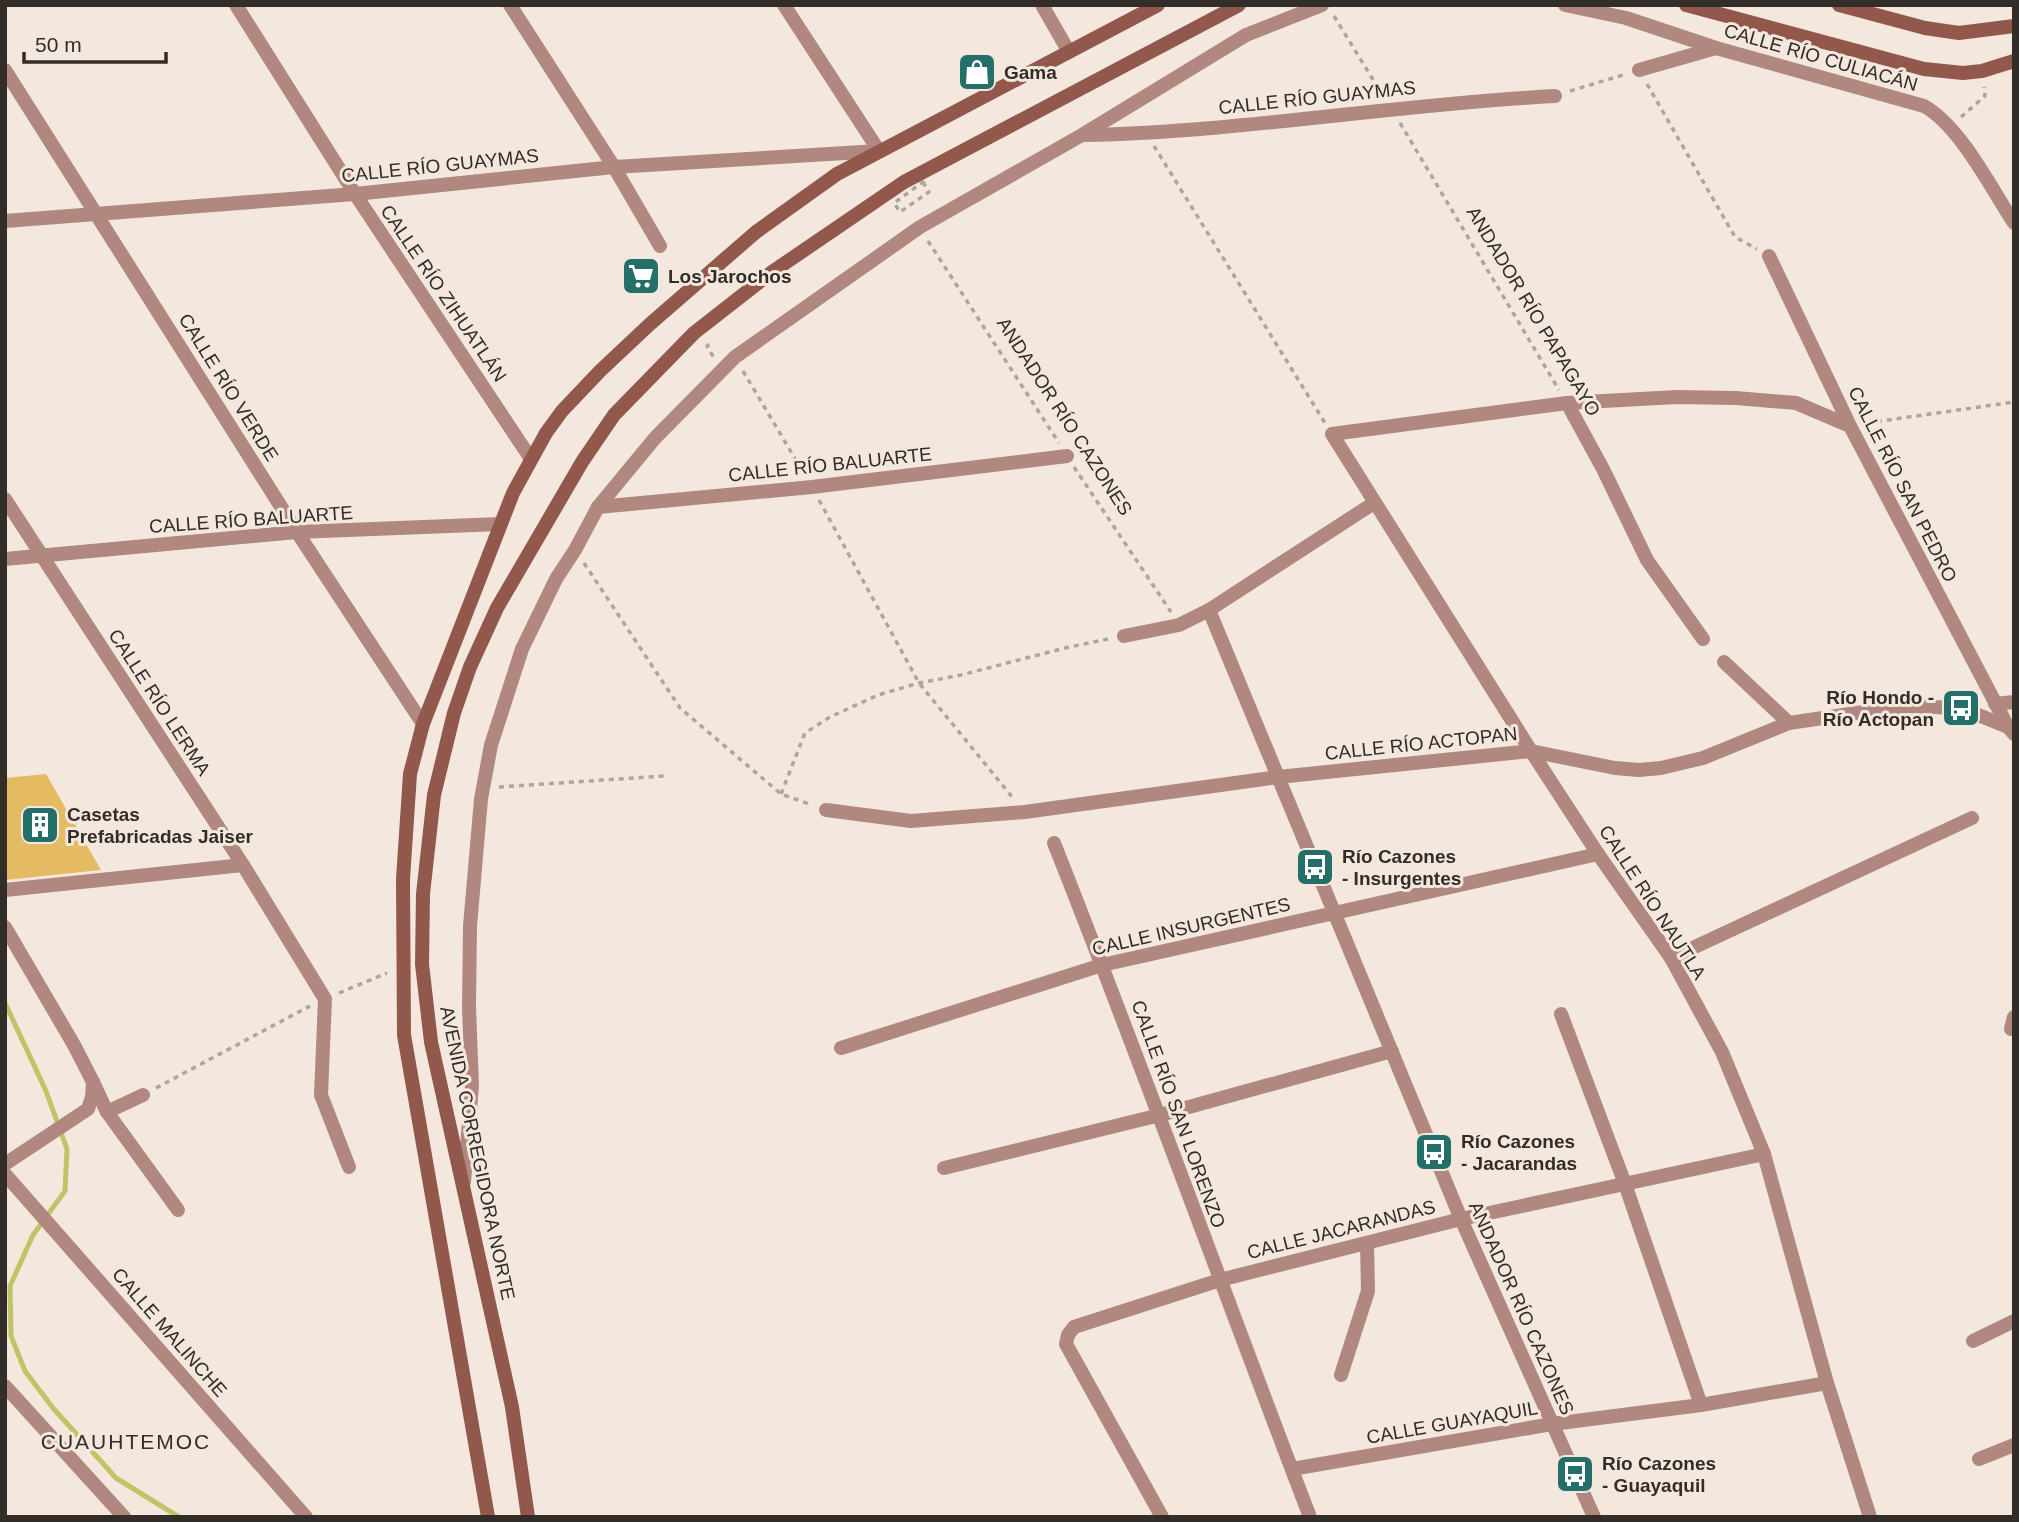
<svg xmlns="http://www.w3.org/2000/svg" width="2019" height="1522" font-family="Arial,sans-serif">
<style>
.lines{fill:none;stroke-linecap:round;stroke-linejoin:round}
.stream{stroke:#c1c466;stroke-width:5}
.building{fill:#e4ba62}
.path{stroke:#afa59d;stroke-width:3.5;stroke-dasharray:5 5;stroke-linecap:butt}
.minor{stroke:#b1887f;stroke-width:14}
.tertiary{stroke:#b1887f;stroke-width:14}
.secondary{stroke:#92584c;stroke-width:14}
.labels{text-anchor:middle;stroke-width:6;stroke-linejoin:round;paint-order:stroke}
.street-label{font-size:19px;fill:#322d29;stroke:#f4e7dd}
.poi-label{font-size:19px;font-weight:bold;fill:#322d29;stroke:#f4e7dd;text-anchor:start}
.neighbourhood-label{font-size:21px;letter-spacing:2px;fill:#322d29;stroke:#f4e7dd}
</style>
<rect width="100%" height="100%" fill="#f4e7dd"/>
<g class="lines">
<!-- stream -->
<polyline class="stream" points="5,1003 46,1091 67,1149 65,1191 33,1235 10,1286 11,1336 25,1371 53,1408 116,1478 179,1517"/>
</g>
<!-- building -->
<polygon class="building" points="46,774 101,870 5,880 5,778"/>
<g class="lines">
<!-- path -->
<g class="path">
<polyline points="1334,16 1383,96"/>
<polyline points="1647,84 1735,237 1757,249"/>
<polyline points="1570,91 1623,75"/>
<polyline points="1961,117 1985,96 1984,87"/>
<polyline points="1400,123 1559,390"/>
<polyline points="1154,146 1325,423"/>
<polygon points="923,182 929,192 900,212 894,203"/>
<polyline points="928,241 1059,443"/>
<polyline points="709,344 707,346 714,358"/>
<polyline points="743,371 803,472"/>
<polyline points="1867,423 2014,402"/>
<polyline points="1074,467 1171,612"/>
<polyline points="819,500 919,683 1013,798"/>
<polyline points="584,563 680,708 781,794 812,805"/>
<polyline points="499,787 664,776"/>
<polyline points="781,794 805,733 830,717 878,695 919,683 961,675 1065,648 1108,639"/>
<polyline points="339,993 387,973"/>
<polyline points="156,1088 310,1006"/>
</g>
<!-- minor -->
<g class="minor">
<polyline points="236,5 355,194 531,459"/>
<polyline points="510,5 614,167 660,246"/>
<polyline points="1042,5 1069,52"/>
<path d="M 1565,5 L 1626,18 L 1716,48 L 1924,106 C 1960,126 1991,188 2014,223"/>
<polyline points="5,70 297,532 423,724"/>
<polyline points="1639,70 1716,48"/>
<path d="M 1084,135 C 1241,132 1398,104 1555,96"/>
<polyline points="5,221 355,194 614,167 879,151 784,5"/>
<polyline points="1769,256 1850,426 2008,727"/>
<polyline points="1567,403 1603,469 1647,560 1703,639"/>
<polyline points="5,499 243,865 325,999 321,1095 349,1167"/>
<polyline points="598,507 812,487 1067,456"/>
<polyline points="5,559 297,532 500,524"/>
<polyline points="1209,610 1461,1219 1594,1517"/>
<polyline points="1124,636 1179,625 1209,610 1374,503"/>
<polyline points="1724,662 1789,723"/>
<polyline points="1995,704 2014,702"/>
<polyline points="826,810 911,821 1025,812 1278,777 1531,751 1332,434 1567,403 1677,397 1736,398 1796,403 1850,426"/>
<path d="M 1054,843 C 1143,1067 1224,1293 1310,1517"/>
<polyline points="5,890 243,865"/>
<polyline points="5,927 74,1045 93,1082 92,1097 88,1109 5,1164"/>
<polyline points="1671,958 1972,818"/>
<polyline points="1561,1014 1625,1184 1701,1405"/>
<polyline points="2011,1029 2014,1017"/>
<polyline points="841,1048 1102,965 1598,854"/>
<polyline points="93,1082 107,1112 143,1095"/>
<polyline points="107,1112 178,1210"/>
<polyline points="944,1168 1160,1115 1392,1051"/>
<polyline points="5,1174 306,1517"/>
<polyline points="464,1182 472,1086 469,1007 470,926 481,799 491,745 522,649 556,579 575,550 598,507 655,438 735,357 920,227 1082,135 1246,35 1322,5"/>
<polyline points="1973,1341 2014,1321"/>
<polyline points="1341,1375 1368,1291 1367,1243"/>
<polyline points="5,1386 124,1517"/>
<polyline points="1979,1459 2014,1445"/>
<polyline points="1292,1469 1552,1424 1701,1405 1827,1383"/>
<polyline points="1162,1517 1066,1344 1068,1335 1074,1327 1220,1280 1461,1219 1764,1154"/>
</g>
<!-- tertiary -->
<g class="tertiary">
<polyline points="1531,751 1598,854 1671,958 1722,1052 1764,1154 1827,1383 1870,1517"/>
<polyline points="1531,751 1615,768 1639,770 1661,768 1703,758 1789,723 1904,706 1961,708 2008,727 2014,734"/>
</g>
<!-- secondary -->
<g class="secondary">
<polyline points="1686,5 1924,69 1963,73 1982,71 2014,61"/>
<polyline points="1839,5 1925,28 1959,33 2014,26"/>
<polyline points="488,1517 404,1035 403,879 410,774 423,724 513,493 546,433 562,411 600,371 650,324 756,232 837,174 1158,5"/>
<polyline points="528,1517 512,1407 431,1042 422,964 423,894 434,795 454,713 470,667 497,608 582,462 614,415 694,333 772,272 904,182 1239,5"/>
</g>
</g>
<!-- icons -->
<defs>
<symbol id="shop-square" viewBox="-11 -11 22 22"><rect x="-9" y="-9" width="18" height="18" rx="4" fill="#256f6a" stroke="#f4e7dd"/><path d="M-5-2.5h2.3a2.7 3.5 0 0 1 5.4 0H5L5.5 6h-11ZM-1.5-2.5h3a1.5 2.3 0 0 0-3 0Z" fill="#fff"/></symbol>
<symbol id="supermarket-square" viewBox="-11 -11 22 22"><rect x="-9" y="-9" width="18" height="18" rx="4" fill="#256f6a" stroke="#f4e7dd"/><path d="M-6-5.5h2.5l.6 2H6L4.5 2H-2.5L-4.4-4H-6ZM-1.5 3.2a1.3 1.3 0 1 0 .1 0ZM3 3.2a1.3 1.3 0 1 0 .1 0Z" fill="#fff"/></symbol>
<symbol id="bus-square" viewBox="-11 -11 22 22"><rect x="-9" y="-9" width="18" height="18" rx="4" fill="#256f6a" stroke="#f4e7dd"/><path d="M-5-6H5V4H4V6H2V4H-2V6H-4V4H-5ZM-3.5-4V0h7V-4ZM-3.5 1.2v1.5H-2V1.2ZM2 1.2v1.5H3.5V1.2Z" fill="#fff"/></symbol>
<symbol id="building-square" viewBox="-11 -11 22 22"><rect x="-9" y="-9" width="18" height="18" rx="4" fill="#256f6a" stroke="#f4e7dd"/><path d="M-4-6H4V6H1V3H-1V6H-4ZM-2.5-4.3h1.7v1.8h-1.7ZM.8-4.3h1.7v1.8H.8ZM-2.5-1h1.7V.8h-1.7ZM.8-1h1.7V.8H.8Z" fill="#fff"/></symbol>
</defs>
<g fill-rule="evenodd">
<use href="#shop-square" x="955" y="50" width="44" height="44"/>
<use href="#supermarket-square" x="619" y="254" width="44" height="44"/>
<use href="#bus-square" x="1939" y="686" width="44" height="44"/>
<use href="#building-square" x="18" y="803" width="44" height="44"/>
<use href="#bus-square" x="1293" y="845" width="44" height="44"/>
<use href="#bus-square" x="1412" y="1130" width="44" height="44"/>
<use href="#bus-square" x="1553" y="1452" width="44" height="44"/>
</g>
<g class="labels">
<!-- street labels -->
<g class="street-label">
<text transform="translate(1821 57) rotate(16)" y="7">CALLE RÍO CULIACÁN</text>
<text transform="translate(1317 97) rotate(-6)" y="7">CALLE RÍO GUAYMAS</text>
<text transform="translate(440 165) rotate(-6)" y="7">CALLE RÍO GUAYMAS</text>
<text transform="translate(444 293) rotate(56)" y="7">CALLE RÍO ZIHUATLÁN</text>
<text transform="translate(1534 311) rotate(59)" y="7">ANDADOR RÍO PAPAGAYO</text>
<text transform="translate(229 387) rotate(58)" y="7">CALLE RÍO VERDE</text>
<text transform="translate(1065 416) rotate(57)" y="7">ANDADOR RÍO CAZONES</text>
<text transform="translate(830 464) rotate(-6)" y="7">CALLE RÍO BALUARTE</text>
<text transform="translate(1903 484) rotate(63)" y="7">CALLE RÍO SAN PEDRO</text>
<text transform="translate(251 519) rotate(-4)" y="7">CALLE RÍO BALUARTE</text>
<text transform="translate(160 702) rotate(57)" y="7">CALLE RÍO LERMA</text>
<text transform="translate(1421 743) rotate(-6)" y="7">CALLE RÍO ACTOPAN</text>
<text transform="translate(1653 902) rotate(57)" y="7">CALLE RÍO NAUTLA</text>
<text transform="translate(1191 926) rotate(-13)" y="7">CALLE INSURGENTES</text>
<text transform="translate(1179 1114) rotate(70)" y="7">CALLE RÍO SAN LORENZO</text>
<text transform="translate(478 1153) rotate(78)" y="7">AVENIDA CORREGIDORA NORTE</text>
<text transform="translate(1341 1229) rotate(-14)" y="7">CALLE JACARANDAS</text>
<text transform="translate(1522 1308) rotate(66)" y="7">ANDADOR RÍO CAZONES</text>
<text transform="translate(170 1332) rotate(49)" y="7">CALLE MALINCHE</text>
<text transform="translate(1452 1422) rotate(-10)" y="7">CALLE GUAYAQUIL</text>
</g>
<!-- poi labels -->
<g class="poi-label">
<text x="1004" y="79">Gama</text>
<text x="668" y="283">Los Jarochos</text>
<text x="1934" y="704" text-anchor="end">Río Hondo -<tspan x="1934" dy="22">Río Actopan</tspan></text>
<text x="67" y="821">Casetas<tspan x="67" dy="22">Prefabricadas Jaiser</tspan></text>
<text x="1342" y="863">Río Cazones<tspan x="1342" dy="22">- Insurgentes</tspan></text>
<text x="1461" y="1148">Río Cazones<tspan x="1461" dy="22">- Jacarandas</tspan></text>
<text x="1602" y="1470">Río Cazones<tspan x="1602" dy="22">- Guayaquil</tspan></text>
</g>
<!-- neighbourhood labels -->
<g class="neighbourhood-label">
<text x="126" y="1449">CUAUHTEMOC</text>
</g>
</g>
<!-- border -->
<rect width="2019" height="1522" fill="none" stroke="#322d29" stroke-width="14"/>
<!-- scale -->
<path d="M24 52v10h142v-10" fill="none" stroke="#322d29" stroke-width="3.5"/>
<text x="35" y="52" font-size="21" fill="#322d29" stroke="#f4e7dd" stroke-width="5" paint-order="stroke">50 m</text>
</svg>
